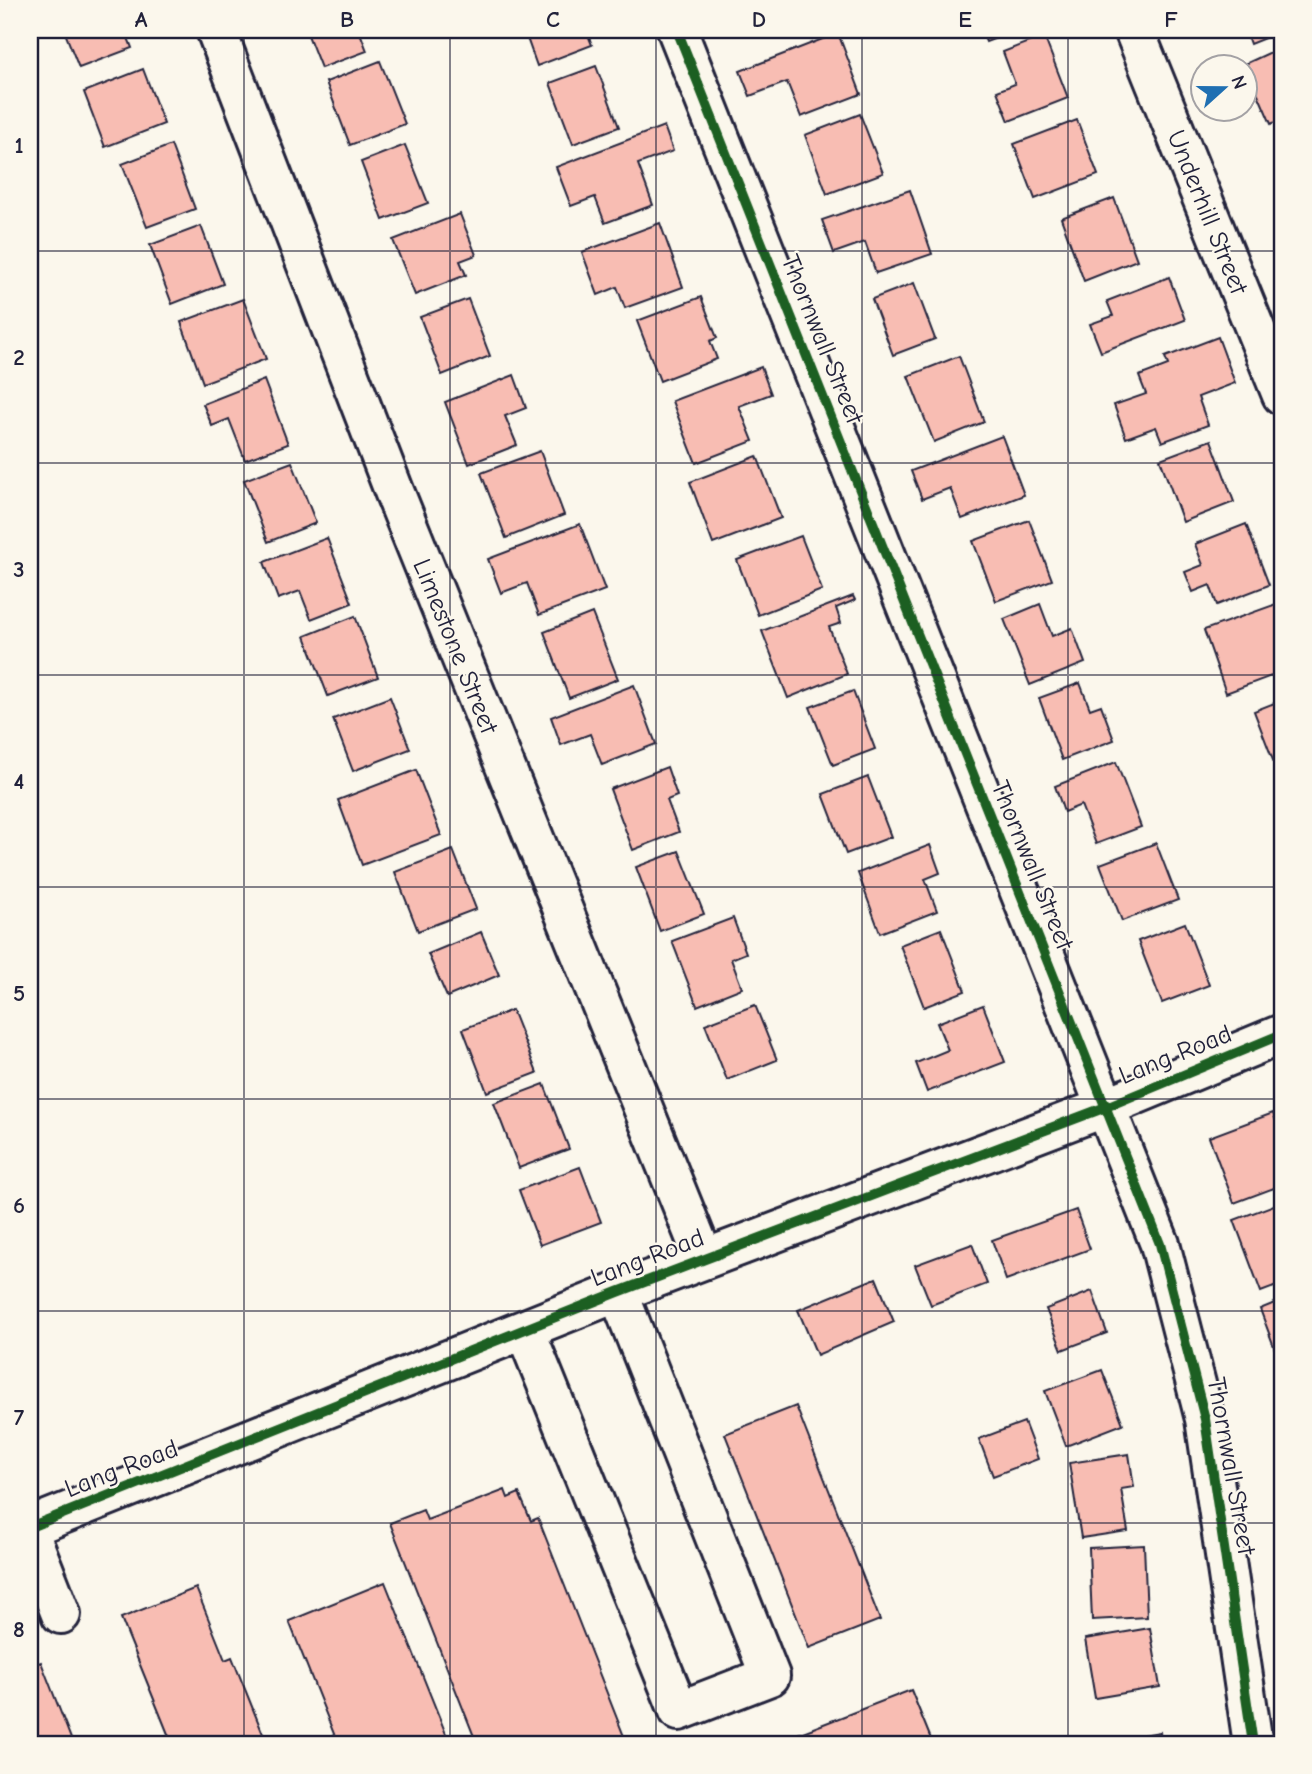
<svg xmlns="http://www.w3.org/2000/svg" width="1312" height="1774" font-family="'Comic Neue',sans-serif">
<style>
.building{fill:#f8bdb3;stroke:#22223b;stroke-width:2}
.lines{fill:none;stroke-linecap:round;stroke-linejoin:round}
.minor-casing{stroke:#22223b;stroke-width:44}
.minor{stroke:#fbf7ec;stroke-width:38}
.cycleway-casing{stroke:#fbf7ec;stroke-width:15}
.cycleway{stroke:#1b5e20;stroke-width:10}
.grid{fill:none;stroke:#22223b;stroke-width:2;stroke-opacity:0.55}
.labels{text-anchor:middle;stroke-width:5;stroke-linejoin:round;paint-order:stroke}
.street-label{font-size:26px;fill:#22223b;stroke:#fbf7ec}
.neatline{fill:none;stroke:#22223b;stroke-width:2.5}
.grid-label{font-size:23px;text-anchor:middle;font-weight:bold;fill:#22223b}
</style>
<rect width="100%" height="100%" fill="#fbf7ec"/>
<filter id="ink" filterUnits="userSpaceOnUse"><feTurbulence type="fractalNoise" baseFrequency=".0143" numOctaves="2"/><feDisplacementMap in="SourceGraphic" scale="14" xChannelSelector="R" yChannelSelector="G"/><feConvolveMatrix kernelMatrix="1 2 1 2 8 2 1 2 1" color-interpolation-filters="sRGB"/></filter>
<g filter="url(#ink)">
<!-- building -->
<g class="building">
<polygon points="64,30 125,30 132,48 79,68"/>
<polygon points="306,30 359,30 367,51 321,68"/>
<polygon points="538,30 586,30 592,45 537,66 527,38 539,33"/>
<polygon points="981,30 1018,30 986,42"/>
<polygon points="1245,30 1282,30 1282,31 1250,44"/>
<polygon points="838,33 861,94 801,117 787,82 750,96 740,71"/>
<polygon points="1044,36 1068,98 1009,121 997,91 1015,84 1003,52"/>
<polygon points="1282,47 1282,119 1271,124 1245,64"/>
<polygon points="380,61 405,124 350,145 326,82"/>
<polygon points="596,66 619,127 573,144 550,83"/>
<polygon points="143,69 164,124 105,147 84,92"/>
<polygon points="860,114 883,173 827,194 805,135"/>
<polygon points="1077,120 1098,175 1035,199 1014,144"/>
<polygon points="664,126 673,151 638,164 653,205 605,223 595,197 571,206 556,167"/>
<polygon points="171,145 195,209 147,227 122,164"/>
<polygon points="405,145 428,203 383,220 361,162"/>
<polygon points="910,190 932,254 876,273 865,242 834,253 822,220"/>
<polygon points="1114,198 1137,260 1084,281 1061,218"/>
<polygon points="460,214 476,255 460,261 466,275 415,295 393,240"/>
<polygon points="660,223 683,287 625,308 617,287 598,295 582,252"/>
<polygon points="201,226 223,284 172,304 150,245"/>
<polygon points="1169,277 1185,320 1101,352 1090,324 1113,316 1107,301"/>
<polygon points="914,283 935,339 893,355 872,299"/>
<polygon points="701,297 717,338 710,341 717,359 660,381 637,321"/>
<polygon points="243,299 266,359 203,383 181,322"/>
<polygon points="468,299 490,356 442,375 420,317"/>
<polygon points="1218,337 1235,383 1198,397 1208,425 1162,442 1156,427 1126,438 1114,405 1146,394 1139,376 1168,365 1165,357"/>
<polygon points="959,356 984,422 934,442 908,376"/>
<polygon points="761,367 771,394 739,406 753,441 696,463 672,401"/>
<polygon points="514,375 526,408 505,416 517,445 469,464 445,402"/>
<polygon points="264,380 288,444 245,460 229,419 212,426 203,404"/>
<polygon points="1002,436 1024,495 962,519 950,488 922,499 911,471"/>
<polygon points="1211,440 1234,502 1183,522 1160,459"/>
<polygon points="540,451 564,515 506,538 481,473"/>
<polygon points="757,456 781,518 713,544 690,482"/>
<polygon points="292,462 316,523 268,542 244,480"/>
<polygon points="1029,520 1052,580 996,601 973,541"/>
<polygon points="580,524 605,590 539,615 527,583 501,593 488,559"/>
<polygon points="1246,524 1269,585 1217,605 1210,585 1193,592 1185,572 1203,565 1195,544"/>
<polygon points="801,536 822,590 758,615 737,560"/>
<polygon points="327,538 352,603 311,619 300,591 278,599 264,562"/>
<polygon points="853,596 855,600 836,608 841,623 829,627 847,674 788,698 762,631"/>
<polygon points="1282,602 1282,672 1226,693 1204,630"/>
<polygon points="1040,604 1052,636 1072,628 1085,663 1030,685 1004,619"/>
<polygon points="592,613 618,679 569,698 544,632"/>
<polygon points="355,616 378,677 328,696 305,636"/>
<polygon points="1080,683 1090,709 1101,705 1114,740 1062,760 1039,698"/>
<polygon points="634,685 656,744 602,765 590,734 561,745 551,717"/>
<polygon points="853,691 875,749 833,765 810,707"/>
<polygon points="390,697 410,749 353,771 333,719"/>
<polygon points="1282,700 1282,766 1276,768 1254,711"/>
<polygon points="1116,762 1141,827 1096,844 1081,805 1064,812 1055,786"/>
<polygon points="667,767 677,796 667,800 679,832 633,850 610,789"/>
<polygon points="416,770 441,835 362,865 338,800"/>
<polygon points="868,777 891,837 846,854 823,794"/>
<polygon points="1156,843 1178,900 1122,921 1100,864"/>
<polygon points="930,845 940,873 925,879 937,911 880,933 858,873"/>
<polygon points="453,850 476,909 418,931 395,872"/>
<polygon points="679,851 704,914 660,931 636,867"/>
<polygon points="733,918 746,953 731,959 742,988 697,1006 672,941"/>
<polygon points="1185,923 1209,985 1162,1003 1138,941"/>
<polygon points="941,929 965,991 924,1007 900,945"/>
<polygon points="481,932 499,975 447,997 428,954"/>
<polygon points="755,1005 777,1060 727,1080 705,1024"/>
<polygon points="983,1005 1005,1062 927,1092 916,1063 948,1050 937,1023"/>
<polygon points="512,1010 537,1073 487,1092 463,1029"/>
<polygon points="544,1084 569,1149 519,1168 494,1103"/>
<polygon points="1273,1113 1282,1137 1282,1185 1234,1203 1209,1137"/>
<polygon points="580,1167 601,1222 540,1245 519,1190"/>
<polygon points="1282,1202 1282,1284 1261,1292 1234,1220"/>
<polygon points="1076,1210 1090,1249 1006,1280 992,1240"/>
<polygon points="972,1244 987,1284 931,1305 915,1265"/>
<polygon points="876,1278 894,1322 817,1355 798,1310"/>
<polygon points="1092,1291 1107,1333 1062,1350 1046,1309"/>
<polygon points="1282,1300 1282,1368 1260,1309"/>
<polygon points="1102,1370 1123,1424 1066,1446 1045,1391"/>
<polygon points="796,1406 880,1620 809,1648 725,1434"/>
<polygon points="1024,1422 1038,1459 993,1476 979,1439"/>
<polygon points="1129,1454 1134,1487 1121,1489 1128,1531 1081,1538 1069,1463"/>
<polygon points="505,1490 508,1498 519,1493 531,1521 538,1518 627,1744 477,1744 390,1523 423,1510 427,1520"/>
<polygon points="1144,1545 1147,1617 1092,1620 1089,1548"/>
<polygon points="385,1582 450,1744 338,1744 289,1621"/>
<polygon points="196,1588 225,1660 232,1657 267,1744 172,1744 121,1618"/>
<polygon points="1150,1628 1160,1687 1095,1698 1085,1639"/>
<polygon points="41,1662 73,1744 30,1744 30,1666"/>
<polygon points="911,1690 933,1744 772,1744"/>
<polygon points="1160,1732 1162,1744 1104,1744 1104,1742"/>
</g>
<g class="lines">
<defs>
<g id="minor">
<polyline points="216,30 394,491 704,1259"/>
<polyline points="677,30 1160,1244 1205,1419 1253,1744"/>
<polyline points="1134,30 1282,395"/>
<polyline points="525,1330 679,1711 770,1676 618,1292"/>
<polyline points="30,1527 618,1292 1106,1107 1282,1034"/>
<polyline points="30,1535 61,1614"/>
</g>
</defs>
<!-- minor casing -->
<use href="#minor" class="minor-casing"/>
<!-- minor -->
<use href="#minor" class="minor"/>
<defs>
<g id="cycleway">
<polyline points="677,30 1160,1244 1205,1419 1253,1744"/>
<polyline points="30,1527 618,1292 1106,1107 1282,1034"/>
</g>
</defs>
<!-- cycleway casing -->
<use href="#cycleway" class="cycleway-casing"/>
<!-- cycleway -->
<use href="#cycleway" class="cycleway"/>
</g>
</g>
<!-- grid -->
<path class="grid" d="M 244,30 L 244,1744M 450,30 L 450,1744M 656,30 L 656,1744M 862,30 L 862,1744M 1068,30 L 1068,1744M 30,251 L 1282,251M 30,463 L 1282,463M 30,675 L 1282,675M 30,887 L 1282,887M 30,1099 L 1282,1099M 30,1311 L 1282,1311M 30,1523 L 1282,1523"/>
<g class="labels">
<!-- street labels -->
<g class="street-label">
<text transform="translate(1208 212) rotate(68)" y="9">Underhill Street</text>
<text transform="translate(823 339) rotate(68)" y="9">Thornwall Street</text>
<text transform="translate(456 646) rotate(68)" y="9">Limestone Street</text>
<text transform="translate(1033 865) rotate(68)" y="9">Thornwall Street</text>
<text transform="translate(1175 1054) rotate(-22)" y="9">Lang Road</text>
<text transform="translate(647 1257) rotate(-21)" y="9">Lang Road</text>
<text transform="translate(1232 1466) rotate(80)" y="9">Thornwall Street</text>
<text transform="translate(121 1468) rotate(-21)" y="9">Lang Road</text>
</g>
</g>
<!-- margin -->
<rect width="1312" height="1774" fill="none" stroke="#fbf7ec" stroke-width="77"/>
<!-- north arrow -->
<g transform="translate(1224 88) rotate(69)"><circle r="33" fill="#fbf7ec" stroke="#a4a2a5" stroke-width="2"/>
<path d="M0-5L12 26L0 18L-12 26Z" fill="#1f6fb2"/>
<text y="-10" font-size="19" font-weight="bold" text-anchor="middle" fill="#22223b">N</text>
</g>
<rect x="38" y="38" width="1236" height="1698" class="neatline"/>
<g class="grid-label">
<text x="141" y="27">A</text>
<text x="347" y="27">B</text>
<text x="553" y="27">C</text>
<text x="759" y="27">D</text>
<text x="965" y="27">E</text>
<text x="1171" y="27">F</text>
<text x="19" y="153">1</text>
<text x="19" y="365">2</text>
<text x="19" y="577">3</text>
<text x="19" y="789">4</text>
<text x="19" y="1001">5</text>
<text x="19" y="1213">6</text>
<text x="19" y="1425">7</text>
<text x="19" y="1637">8</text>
</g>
</svg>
